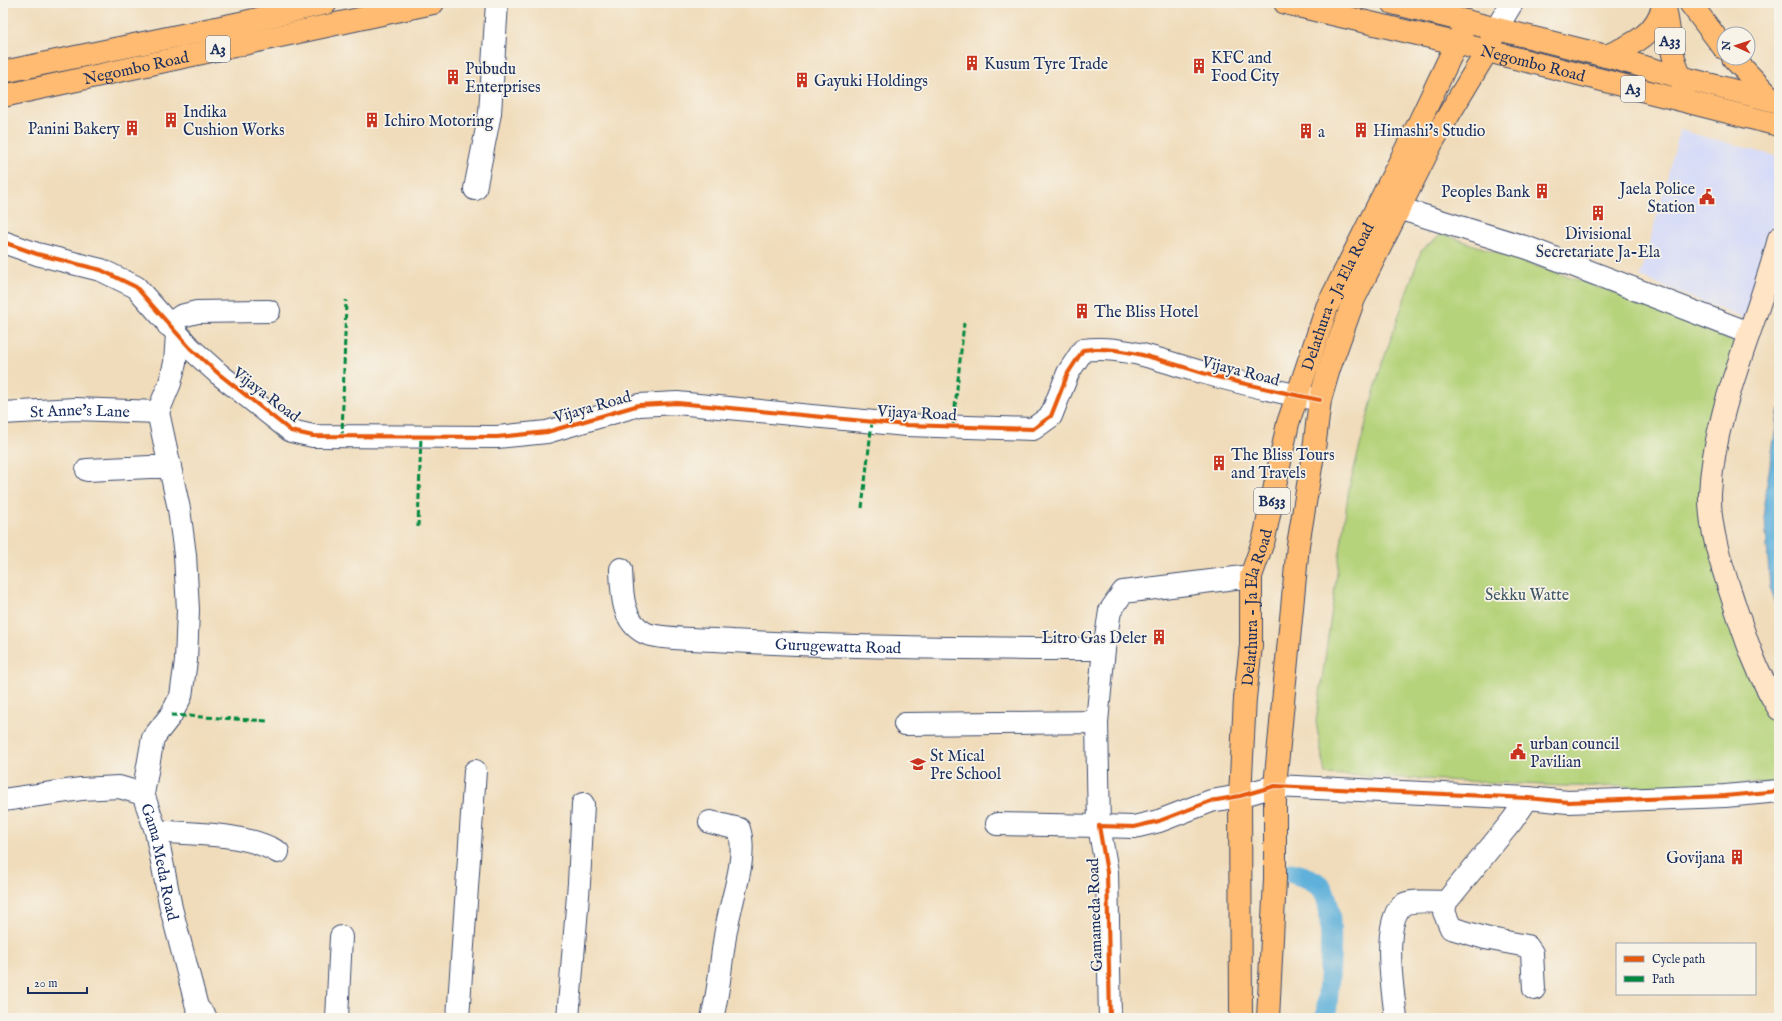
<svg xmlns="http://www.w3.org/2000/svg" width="1782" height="1021" font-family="'IM FELL English',serif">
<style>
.built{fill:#d3d9f9}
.green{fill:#b5d37a;stroke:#68816c}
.water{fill:#5fb0da;stroke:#3d709c}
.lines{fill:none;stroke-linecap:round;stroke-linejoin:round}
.canal{stroke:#5fb0da;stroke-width:21}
.street-casing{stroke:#3b496c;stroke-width:24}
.secondary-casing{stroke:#3b496c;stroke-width:24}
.primary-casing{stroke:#3b496c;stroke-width:24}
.highway-casing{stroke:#3b496c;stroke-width:24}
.street{stroke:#fff;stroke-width:22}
.secondary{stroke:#ffe4c6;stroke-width:22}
.primary{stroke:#febb71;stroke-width:22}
.highway{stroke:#febb71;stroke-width:22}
.quiet{stroke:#00873e;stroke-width:3;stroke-dasharray:6 3;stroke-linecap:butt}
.cycleway-casing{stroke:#f7f3e8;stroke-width:6}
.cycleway{stroke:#e8590c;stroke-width:4}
.labels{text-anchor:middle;stroke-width:3.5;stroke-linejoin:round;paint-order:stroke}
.shield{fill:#f7f3e8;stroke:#5d6a87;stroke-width:1}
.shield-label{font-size:15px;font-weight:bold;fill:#1b2f5e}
.poi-label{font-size:16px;fill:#1b2f5e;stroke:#f7f3e8;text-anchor:start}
.street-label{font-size:16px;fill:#1b2f5e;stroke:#f7f3e8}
.park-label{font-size:16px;fill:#425865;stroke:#f7f3e8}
</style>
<rect width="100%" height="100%" fill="#f7f3e8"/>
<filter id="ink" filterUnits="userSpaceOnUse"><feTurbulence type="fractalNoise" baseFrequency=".025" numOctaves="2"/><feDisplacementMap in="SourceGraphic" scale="8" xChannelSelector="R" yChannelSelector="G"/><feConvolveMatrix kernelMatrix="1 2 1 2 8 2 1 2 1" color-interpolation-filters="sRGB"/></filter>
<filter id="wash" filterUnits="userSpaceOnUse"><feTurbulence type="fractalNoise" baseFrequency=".012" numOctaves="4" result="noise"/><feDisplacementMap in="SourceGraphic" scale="16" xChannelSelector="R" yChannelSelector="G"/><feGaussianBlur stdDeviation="0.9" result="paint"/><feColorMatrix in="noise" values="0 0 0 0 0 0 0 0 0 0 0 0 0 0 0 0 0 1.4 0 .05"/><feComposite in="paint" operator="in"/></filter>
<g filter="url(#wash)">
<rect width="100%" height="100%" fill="#f0dcba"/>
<!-- built -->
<polygon class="built" points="1680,130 1779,157 1779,210 1750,321 1640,277"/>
<!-- green -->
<polygon class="green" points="1442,234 1656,307 1737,344 1710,539 1779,703 1779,782 1675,787 1562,786 1325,774 1316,722 1349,488 1379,373 1421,251"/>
<!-- water -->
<polygon class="water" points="1779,408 1779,611 1770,588 1764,503"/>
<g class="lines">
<!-- canal -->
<path class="canal" d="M 1292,873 C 1302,876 1317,879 1323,890 C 1337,914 1328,988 1326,1018"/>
</g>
</g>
<g filter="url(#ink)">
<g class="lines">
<defs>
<g id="street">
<polyline points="1496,29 1512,3"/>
<polyline points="475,189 490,113 497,3"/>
<polyline points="1398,208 1528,248 1749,333"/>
<path d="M 3,242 L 37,254 L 101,270 L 136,287 L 190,348 L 219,374 L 291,431 L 313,436 L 497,437 L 547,432 L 639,405 L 677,403 L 906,425 L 1033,429 L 1051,416 L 1068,373 L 1083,350 C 1124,344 1166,363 1205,373 C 1241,383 1278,392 1315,399"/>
<polyline points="168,325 181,316 197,312 269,311"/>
<path id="s1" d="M 3,413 L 75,409 L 158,412"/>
<polyline points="87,470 150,467 170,467"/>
<path id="s2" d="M 621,569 C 622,591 621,621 645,633 C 659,640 714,639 732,641 C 856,648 980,649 1104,649"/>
<polyline points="905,724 1097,722"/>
<polyline points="143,794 153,738 171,715 181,696 186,661 188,610 185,555 179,509 158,412 170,383 175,363 177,334"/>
<polyline points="1528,798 1512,821 1446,902 1444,912 1451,928 1485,938 1527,946 1532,953 1534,989"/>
<path id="s3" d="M 3,800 L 81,789 L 119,787 L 143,794 L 156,831 L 171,908 L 197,1007 L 206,1018"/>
<path d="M 710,822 L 739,829 C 748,856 732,897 727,925 C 721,955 720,988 712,1018"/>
<polyline points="997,824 1099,826 1097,722 1104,649 1110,611 1123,592 1251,576"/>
<path d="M 156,831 C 196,835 243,832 278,852"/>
<polyline points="337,1018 341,937"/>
<polyline points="458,1018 475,771"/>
<polyline points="568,1018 579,883 583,804"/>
<polyline points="1110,1018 1107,872 1099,826 1134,827 1159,821 1211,801 1240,796 1275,786 1528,798 1568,802 1725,796 1779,791"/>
<path d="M 1396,1018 C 1393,992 1382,927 1401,906 C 1409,899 1436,902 1446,902"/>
</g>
<path id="secondary" d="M 1779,238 C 1758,324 1714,405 1710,494 C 1709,531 1723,569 1734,603 C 1746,640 1758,676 1779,709"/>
<g id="primary">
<path id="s4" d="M 1241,1018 L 1240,796 L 1245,698 L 1251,646 L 1251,576 L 1264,539 L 1288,423 L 1327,307 L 1415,131 L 1467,21"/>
<polyline points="1268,1018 1275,879 1275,786 1298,545 1314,449 1320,400 1329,369 1354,299 1433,141 1487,51 1496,29"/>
</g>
<g id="highway">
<path id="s5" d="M 1285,3 L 1456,43 L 1779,125"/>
<polyline points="1393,3 1606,56 1680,77 1779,102"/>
<path d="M 1664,3 C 1671,32 1669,60 1686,86"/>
<polyline points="1690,3 1724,48"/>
<path d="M 1606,56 C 1633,45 1657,34 1664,3"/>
<polyline points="1733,58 1773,100"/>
<polyline points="3,72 245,22 326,3"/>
<path id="s6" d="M 3,96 L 433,3"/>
</g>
</defs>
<!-- street casing -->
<use href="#street" class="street-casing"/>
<!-- secondary casing -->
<use href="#secondary" class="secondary-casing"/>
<!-- primary casing -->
<use href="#primary" class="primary-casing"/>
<!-- highway casing -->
<use href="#highway" class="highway-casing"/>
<!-- street -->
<use href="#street" class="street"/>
<!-- secondary -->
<use href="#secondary" class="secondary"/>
<!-- primary -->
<use href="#primary" class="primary"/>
<!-- highway -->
<use href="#highway" class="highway"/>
<!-- quiet -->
<g class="quiet">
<polyline points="953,426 964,323"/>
<polyline points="342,437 346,300"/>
<polyline points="862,508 872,422"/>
<polyline points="418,527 421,436"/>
<polyline points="171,715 268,721"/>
</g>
<defs>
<g id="cycleway">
<path d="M 3,242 L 37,254 L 101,270 L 136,287 L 190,348 L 219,374 L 291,431 L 313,436 L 497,437 L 547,432 L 639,405 L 677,403 L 906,425 L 1033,429 L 1051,416 L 1068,373 L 1083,350 C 1123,344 1174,365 1213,376 C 1249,385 1284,393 1320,400"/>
<polyline points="1110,1018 1107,872 1099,826 1134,827 1159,821 1211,801 1240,796 1275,786 1528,798 1568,802 1725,796 1779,791"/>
</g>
</defs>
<!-- cycleway casing -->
<use href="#cycleway" class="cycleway-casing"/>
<!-- cycleway -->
<use href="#cycleway" class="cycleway"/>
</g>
</g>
<!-- icons -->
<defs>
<symbol id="building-bare" viewBox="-9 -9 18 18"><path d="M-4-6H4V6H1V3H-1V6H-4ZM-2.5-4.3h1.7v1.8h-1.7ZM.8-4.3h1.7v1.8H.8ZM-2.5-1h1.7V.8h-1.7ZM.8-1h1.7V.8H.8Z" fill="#c8321e" stroke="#f7f3e8" stroke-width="2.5" paint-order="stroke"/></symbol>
<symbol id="civic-bare" viewBox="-9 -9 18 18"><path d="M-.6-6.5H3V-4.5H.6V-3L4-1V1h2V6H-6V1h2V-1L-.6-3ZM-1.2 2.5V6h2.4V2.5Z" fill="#c8321e" stroke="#f7f3e8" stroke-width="2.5" paint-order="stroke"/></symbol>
<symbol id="school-bare" viewBox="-9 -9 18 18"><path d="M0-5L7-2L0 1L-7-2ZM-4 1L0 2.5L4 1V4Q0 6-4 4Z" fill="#c8321e" stroke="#f7f3e8" stroke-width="2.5" paint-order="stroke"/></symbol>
</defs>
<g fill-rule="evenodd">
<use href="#building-bare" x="961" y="52" width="22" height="22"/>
<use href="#building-bare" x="1188" y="55" width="22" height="22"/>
<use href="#building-bare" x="442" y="66" width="22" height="22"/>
<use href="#building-bare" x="791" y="69" width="22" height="22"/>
<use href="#building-bare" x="160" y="109" width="22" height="22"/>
<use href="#building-bare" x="361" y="109" width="22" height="22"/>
<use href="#building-bare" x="121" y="117" width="22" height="22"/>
<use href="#building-bare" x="1350" y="119" width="22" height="22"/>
<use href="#building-bare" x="1295" y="120" width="22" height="22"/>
<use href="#building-bare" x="1531" y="180" width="22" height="22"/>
<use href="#civic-bare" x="1696" y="186" width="22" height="22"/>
<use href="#building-bare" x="1587" y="202" width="22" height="22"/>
<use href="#building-bare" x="1071" y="300" width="22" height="22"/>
<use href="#building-bare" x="1208" y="452" width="22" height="22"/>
<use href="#building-bare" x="1148" y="626" width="22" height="22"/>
<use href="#civic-bare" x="1507" y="741" width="22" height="22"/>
<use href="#school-bare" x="907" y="753" width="22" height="22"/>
<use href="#building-bare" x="1726" y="846" width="22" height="22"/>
</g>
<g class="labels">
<!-- shield labels -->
<g class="shield">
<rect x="1655" y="28" width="30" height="26" rx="3"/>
<rect x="206" y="36" width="24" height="26" rx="3"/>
<rect x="1621" y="76" width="24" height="26" rx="3"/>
<rect x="1254" y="488" width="36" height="26" rx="3"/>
</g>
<g class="shield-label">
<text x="1670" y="46">A33</text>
<text x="218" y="54">A3</text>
<text x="1633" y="94">A3</text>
<text x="1272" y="506">B633</text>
</g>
<!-- poi labels -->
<g class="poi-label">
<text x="1211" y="63">KFC and<tspan x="1211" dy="18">Food City</tspan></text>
<text x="984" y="69">Kusum Tyre Trade</text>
<text x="465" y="74">Pubudu<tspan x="465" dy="18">Enterprises</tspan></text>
<text x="814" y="86">Gayuki Holdings</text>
<text x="183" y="117">Indika<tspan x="183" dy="18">Cushion Works</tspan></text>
<text x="384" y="126">Ichiro Motoring</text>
<text x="120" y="134" text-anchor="end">Panini Bakery</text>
<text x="1373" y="136">Himashi's Studio</text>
<text x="1318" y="137">a</text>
<text x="1695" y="194" text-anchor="end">Jaela Police<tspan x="1695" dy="18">Station</tspan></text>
<text x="1530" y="197" text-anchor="end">Peoples Bank</text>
<text x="1598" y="239" text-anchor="middle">Divisional<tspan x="1598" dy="18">Secretariate Ja-Ela</tspan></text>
<text x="1094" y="317">The Bliss Hotel</text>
<text x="1231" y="460">The Bliss Tours<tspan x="1231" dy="18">and Travels</tspan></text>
<text x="1147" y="643" text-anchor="end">Litro Gas Deler</text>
<text x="1530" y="749">urban council<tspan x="1530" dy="18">Pavilian</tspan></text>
<text x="930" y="761">St Mical<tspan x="930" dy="18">Pre School</tspan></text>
<text x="1725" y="863" text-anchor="end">Govijana</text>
</g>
<!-- street labels -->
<g class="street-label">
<text dy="6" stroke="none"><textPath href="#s5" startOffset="255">Negombo Road</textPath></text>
<text dy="6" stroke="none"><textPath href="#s6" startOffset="136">Negombo Road</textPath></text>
<text dy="6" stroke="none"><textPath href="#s4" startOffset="736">Delathura - Ja Ela Road</textPath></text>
<text transform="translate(1241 370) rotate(14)" y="6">Vijaya Road</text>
<text transform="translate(267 394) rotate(37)" y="6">Vijaya Road</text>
<text transform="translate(592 406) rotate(-16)" y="6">Vijaya Road</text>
<text dy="6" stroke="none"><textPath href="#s1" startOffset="77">St Anne's Lane</textPath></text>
<text transform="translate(917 412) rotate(3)" y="6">Vijaya Road</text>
<text dy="6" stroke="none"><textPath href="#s4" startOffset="412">Delathura - Ja Ela Road</textPath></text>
<text dy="6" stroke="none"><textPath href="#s2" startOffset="266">Gurugewatta Road</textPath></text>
<text dy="6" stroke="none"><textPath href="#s3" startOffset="212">Gama Meda Road</textPath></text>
<text transform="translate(1094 915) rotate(-92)" y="6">Gamameda Road</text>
</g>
<!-- park labels -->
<g class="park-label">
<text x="1527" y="600">Sekku Watte</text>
</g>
</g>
<!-- margin -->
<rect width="1782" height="1021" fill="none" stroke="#f7f3e8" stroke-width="16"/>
<!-- legend -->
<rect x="1616" y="943" width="140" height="52" fill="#f7f3e8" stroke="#9fa5b1"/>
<rect x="1624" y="956" width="20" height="6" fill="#e8590c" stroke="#9fa5b1"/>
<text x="1652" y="963" font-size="12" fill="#1b2f5e">Cycle path</text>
<rect x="1624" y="976" width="20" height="6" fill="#00873e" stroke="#9fa5b1"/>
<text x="1652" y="983" font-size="12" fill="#1b2f5e">Path</text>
<!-- north arrow -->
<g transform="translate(1736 46) rotate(273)"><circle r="19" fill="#f7f3e8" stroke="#9fa5b1"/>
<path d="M0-3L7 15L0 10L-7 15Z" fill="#c8321e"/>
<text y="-6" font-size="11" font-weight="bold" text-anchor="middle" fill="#1b2f5e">N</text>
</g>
<!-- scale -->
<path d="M28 987v6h59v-6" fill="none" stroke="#1b2f5e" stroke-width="2"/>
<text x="34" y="987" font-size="12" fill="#1b2f5e" stroke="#f7f3e8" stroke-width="3" paint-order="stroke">20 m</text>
</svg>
